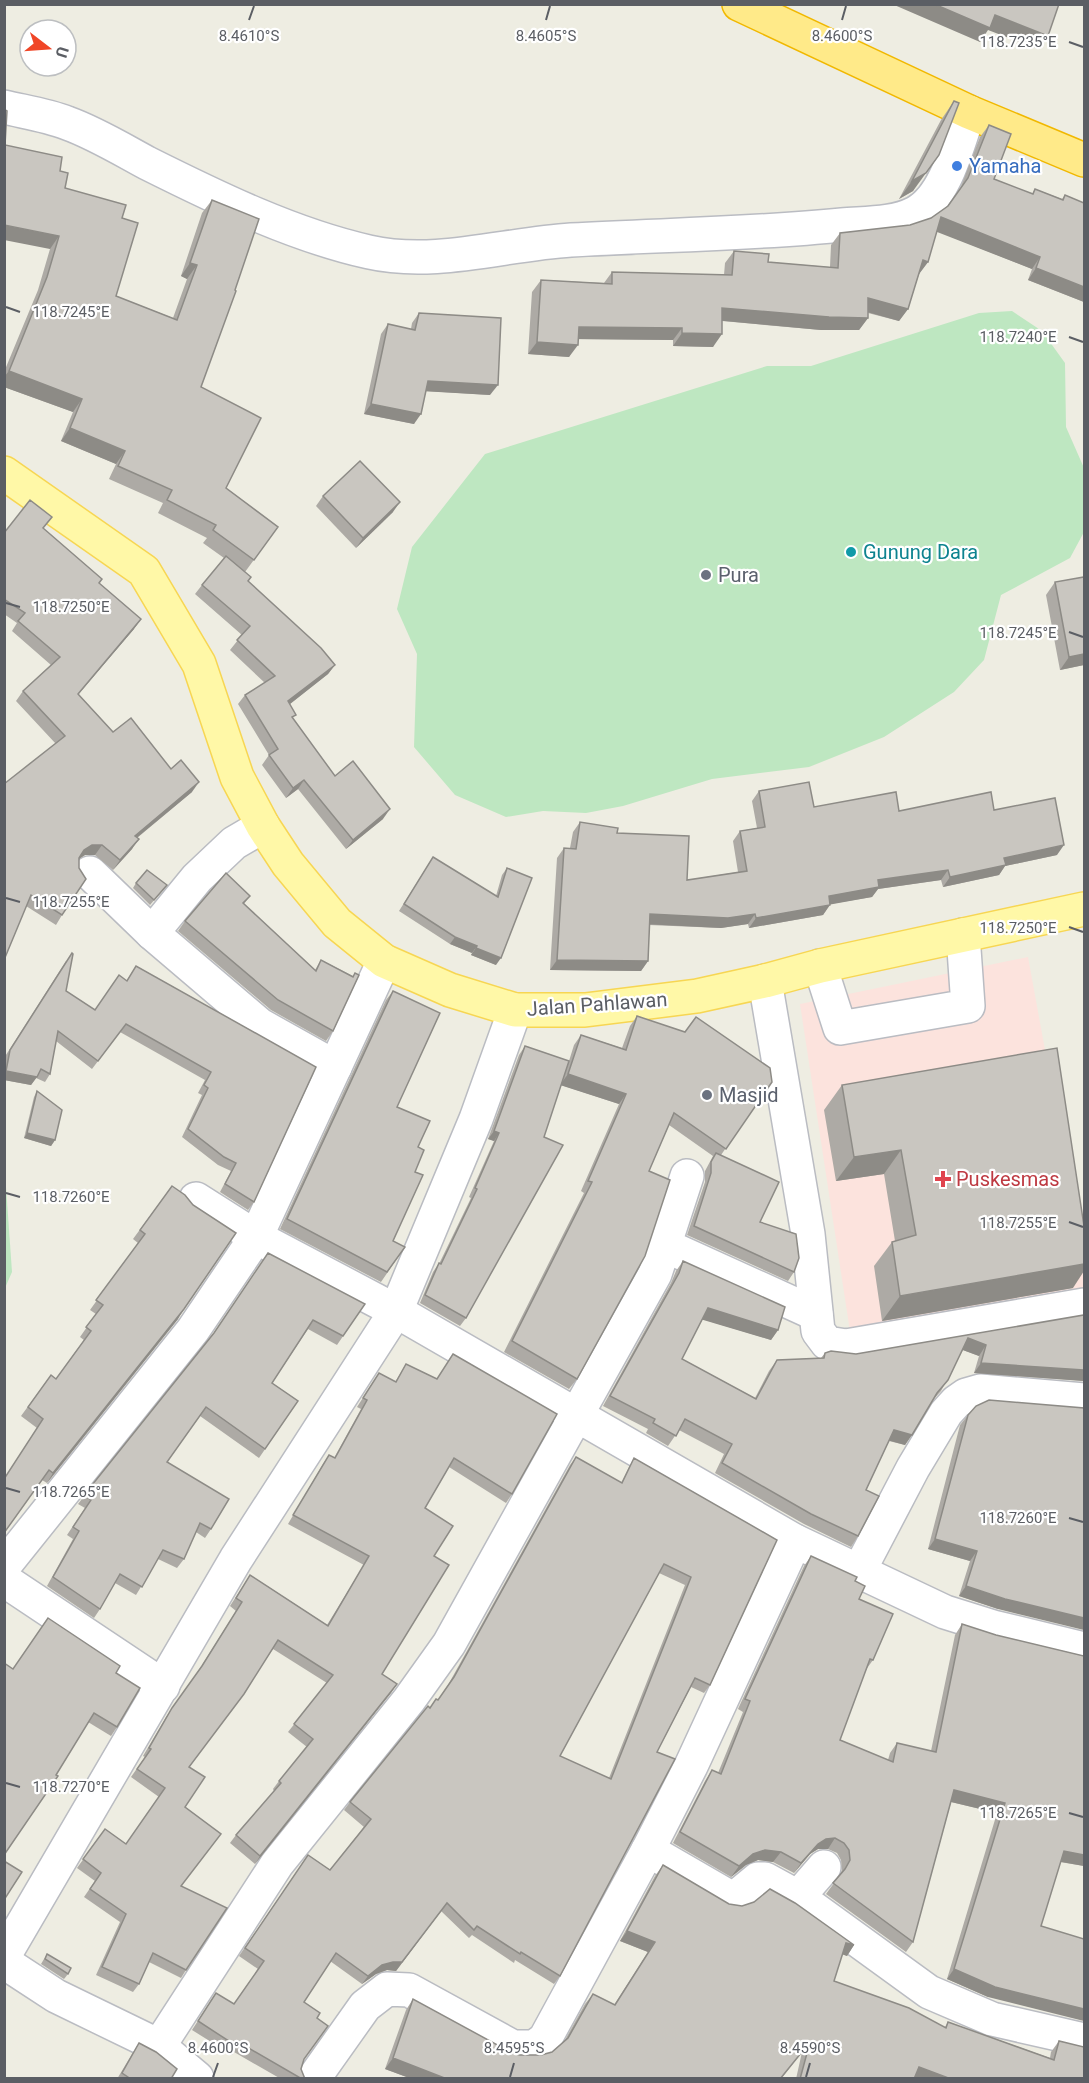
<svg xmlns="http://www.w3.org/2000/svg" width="1089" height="2083" font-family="Roboto,sans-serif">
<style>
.medical{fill:#fce3dd}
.green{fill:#bee7c1}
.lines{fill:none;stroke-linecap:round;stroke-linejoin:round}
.minor-casing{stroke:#babcc2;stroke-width:36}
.major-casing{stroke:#f7d653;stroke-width:36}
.highway-casing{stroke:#f1b800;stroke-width:36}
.minor{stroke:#fff;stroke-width:33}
.major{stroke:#fff8a7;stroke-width:33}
.highway{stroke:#ffea89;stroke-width:33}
.wall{fill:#adaaa5;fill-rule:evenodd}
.shaded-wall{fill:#8d8b86}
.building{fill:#c9c6c0;stroke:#8d8b86;stroke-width:1.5;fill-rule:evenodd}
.ticks{fill:none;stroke:#5b5e64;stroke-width:2}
.shop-dot{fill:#3f7fe0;stroke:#fff;stroke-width:2}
.culture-dot{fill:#0f9aa8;stroke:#fff;stroke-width:2}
.worship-dot{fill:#6b7280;stroke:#fff;stroke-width:2}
.health-dot{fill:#e0444e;stroke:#fff;stroke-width:2}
.labels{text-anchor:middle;stroke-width:4.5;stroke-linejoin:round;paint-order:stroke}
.shop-label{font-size:20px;fill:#366cbe;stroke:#fff;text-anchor:start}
.culture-label{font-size:20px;fill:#0d838f;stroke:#fff;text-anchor:start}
.worship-label{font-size:20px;fill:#5b616d;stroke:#fff;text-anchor:start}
.street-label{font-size:20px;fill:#5b5e64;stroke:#fff}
.health-label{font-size:20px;fill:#be3a42;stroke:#fff;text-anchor:start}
.ticks-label{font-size:15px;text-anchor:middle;fill:#5b5e64;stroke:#fff;stroke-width:4.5;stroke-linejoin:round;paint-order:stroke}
</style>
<rect width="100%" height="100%" fill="#eeede2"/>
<!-- medical -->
<polygon class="medical" points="1028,957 1084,1263 1084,1292 851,1338 800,1004"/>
<!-- green -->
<g class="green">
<polygon points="1012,311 1042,331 1065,363 1066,427 1084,468 1084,532 1070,558 1001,595 984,660 954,692 884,737 809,767 712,779 623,806 586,813 543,811 506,817 455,795 414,747 417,654 397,609 412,547 485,454 767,366 811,366 979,313"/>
<polygon points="4,1183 6,1187 12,1272 5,1288"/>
</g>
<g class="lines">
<defs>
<g id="minor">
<path d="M 4,107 C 25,112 47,115 67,123 C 95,133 121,149 147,163 C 217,198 293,235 369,252 C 435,267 505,244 571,240 C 661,235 752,234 842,225 C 865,223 894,224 915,213 C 946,197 958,143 969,112"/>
<polyline points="90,873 152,933 260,1025 335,1067"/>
<polyline points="152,933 197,878 234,843 263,826"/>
<polyline points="820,966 840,1028 968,1006 963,935"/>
<polyline points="765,981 808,1234 818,1331 827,1343 846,1346 1084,1305"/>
<polyline points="515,1010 476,1119 396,1311 795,1541 945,1612 993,1627 1084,1649"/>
<polyline points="664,1245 816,1314"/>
<polyline points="4,1566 193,1330 256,1237 384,961"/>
<polyline points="859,1571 913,1468 946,1413 956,1402 966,1395 980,1391 1084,1400"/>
<polyline points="4,1580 163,1686"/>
<polyline points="648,1850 731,1898 735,1898 758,1879 765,1879 798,1897 929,1992 992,2019 1084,2040"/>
<polyline points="798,1897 824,1867"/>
<polyline points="4,1956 236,1559 396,1311 256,1237 196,1199"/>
<polyline points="4,1962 56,1996 159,2046 197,2078"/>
<polyline points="159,2046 277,1864 409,1700 449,1644 655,1274 687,1176"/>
<polyline points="314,2078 365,2006 387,1989 409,1990 513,2047 534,2047 545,2039 648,1850 691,1766 795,1541"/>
</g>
<polyline id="major" points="4,473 144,571 199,664 237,777 263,826 288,864 337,923 384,961 450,990 515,1010 585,1010 697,996 765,981 820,966 1084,909"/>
<polyline id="highway" points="739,4 969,112 1084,160"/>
</defs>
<!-- minor casing -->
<use href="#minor" class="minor-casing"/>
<!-- major casing -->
<use href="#major" class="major-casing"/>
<!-- highway casing -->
<use href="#highway" class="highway-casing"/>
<!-- minor -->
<use href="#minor" class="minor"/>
<!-- major -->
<use href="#major" class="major"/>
<!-- highway -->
<use href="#highway" class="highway"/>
</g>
<!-- wall -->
<g class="wall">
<polygon points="954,101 913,191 899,199 941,120"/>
<polygon points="989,125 994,179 1032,194 1035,189 1062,199 1065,195 1084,302 1028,280 1032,269 937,231 928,262 919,274 908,309 899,321 868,313 868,318 859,330 821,330 722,321 713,347 673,346 673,340 578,339 569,357 528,354 532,292 541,280 604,283 612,272 724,275 725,263 734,251 768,262 830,267 831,245 840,233 910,225 931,218 948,206 960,189 980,137"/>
<polygon points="5,145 60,171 65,188 122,218 116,296 173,318 187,279 181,276 202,213 212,200 201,387 226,488 278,527 245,572 248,581 335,665 328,674 290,704 293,719 335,776 383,819 346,849 298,789 286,798 262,765 269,755 238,704 245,695 265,683 230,650 242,635 195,594 202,585 224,558 203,543 207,538 158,513 163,503 109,479 116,464 61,441 73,412 4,387 4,372 38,290 50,249"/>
<polygon points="419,313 490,395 426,391 414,424 364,414 381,334 388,324 411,329 412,323"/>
<polygon points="323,496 393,512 356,548 316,506"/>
<polygon points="43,528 99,583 134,629 78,694 113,732 171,769 192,792 137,838 132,849 113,870 95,855 85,855 79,859 62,915 56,925 26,906 56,744 16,701 23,691 51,665 12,631 17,623 4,614 4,533"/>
<polygon points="1055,582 1084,665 1060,670 1046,595"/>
<polygon points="759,791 814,807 899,811 994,810 1057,855 1005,866 999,875 943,887 941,880 878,889 872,897 830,904 823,915 749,928 748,924 721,928 649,925 648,961 641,971 550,970 557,858 564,848 570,848 573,832 580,822 617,833 687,880 738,872 733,841 740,831 757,828 752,801"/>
<polygon points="433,857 496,896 502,875 507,868 496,965 471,955 472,953 450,944 399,911"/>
<polygon points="136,883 167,885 150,905 133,888"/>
<polygon points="250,896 244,904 315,970 321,960 353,976 355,973 333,1031 326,1041 271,1010 178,931 185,921"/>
<polygon points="66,961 66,991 95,1010 127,980 136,966 316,1067 254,1202 248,1210 220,1192 231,1171 218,1165 182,1137 202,1095 198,1093 205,1080 120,1032 92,1069 56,1041 50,1074 45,1082 36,1078 31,1085 4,1080 4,1058"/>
<polygon points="393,991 397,1107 418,1147 393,1241 405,1247 381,1282 280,1229 386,1000"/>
<polygon points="637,1016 772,1082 721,1155 760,1222 794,1272 788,1281 687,1235 705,1182 705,1171 713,1156 669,1125 649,1171 577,1379 569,1389 504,1352 584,1193 581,1191 619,1104 561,1085 466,1318 460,1326 420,1303 433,1272 439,1263 439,1264 471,1198 469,1197 494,1141 488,1139 519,1055 525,1046 569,1061 574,1045 581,1035 622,1048 630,1026"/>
<polygon points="842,1085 1073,1288 882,1321 874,1266 892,1242 895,1241 884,1174 836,1181 824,1110"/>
<polygon points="37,1091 55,1140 51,1146 24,1138 34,1097"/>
<polygon points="172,1186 178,1319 47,1483 42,1480 37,1428 21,1416 51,1375 56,1379 84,1340 80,1337 96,1314 90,1310 138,1243 133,1239"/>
<polygon points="683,1261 778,1330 771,1340 702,1319 682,1359 755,1398 769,1371 777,1360 821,1358 825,1353 856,1354 1084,1315 1084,1381 974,1373 979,1356 963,1350 941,1391 933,1400 905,1445 889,1441 866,1490 858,1536 851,1547 804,1524 715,1473 724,1454 679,1430 668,1446 646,1433 648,1429 603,1406 671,1283 676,1271"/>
<polygon points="365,1304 337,1345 308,1329 272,1383 298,1401 259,1458 200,1416 167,1462 211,1529 205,1538 196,1532 184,1559 177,1568 158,1559 136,1595 115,1583 100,1609 94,1618 47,1586 73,1539 67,1535 85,1508 78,1504 213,1334"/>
<polygon points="453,1354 512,1494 506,1503 449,1467 425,1508 434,1556 382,1674 397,1684 255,1864 230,1843 236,1835 274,1791 273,1789 279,1781 307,1747 288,1732 327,1683 273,1649 189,1767 185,1807 182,1886 186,1970 181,1978 149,1962 139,1984 133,1992 96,1975 120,1922 84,1897 95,1881 77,1868 105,1829 126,1844 159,1797 131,1777 145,1757 143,1756 166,1717 197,1673 236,1611 230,1606 250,1575 327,1625 364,1565 288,1524 323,1464 329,1455 334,1458 361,1409 357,1407 379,1373 395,1382 406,1364 437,1379"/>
<polygon points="968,1415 998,1609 959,1596 970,1561 928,1549 960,1425"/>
<path d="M 576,1457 L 621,1483 L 629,1467 L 634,1458 L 777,1540 L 710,1685 L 704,1693 L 691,1687 L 657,1752 L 560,1976 L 554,1984 L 515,1960 L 514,1963 L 472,1935 L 469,1938 L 441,1911 L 396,1971 L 387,1970 L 376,1974 L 362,1984 L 330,1961 L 304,2002 L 317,2018 L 301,2069 L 305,2079 L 281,2079 L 234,2052 L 232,2055 L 192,2030 L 216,1993 L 234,2004 L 258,1969 L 239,1956 L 308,1855 L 330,1870 L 364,1827 L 344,1810 L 350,1802 L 438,1700 L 448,1685 L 570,1465 ZM 659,1573 L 685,1585 L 609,1778 L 560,1756 Z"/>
<polygon points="811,1556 855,1581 873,1660 865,1671 840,1740 888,1760 890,1753 897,1743 931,1751 955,1635 962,1624 996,1635 1084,1656 1084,1866 1060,1862 988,1997 947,1979 997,1813 951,1802 913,1942 906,1952 826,1894 840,1875 842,1870 841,1860 837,1853 828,1849 818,1849 810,1854 794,1873 773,1862 758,1860 746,1865 731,1877 673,1843 705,1781 712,1770 718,1773 743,1712 738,1709 804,1566"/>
<polygon points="13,1669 116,1673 117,1727 111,1736 88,1722"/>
<polygon points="663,1865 729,1904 854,1945 847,1956 842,1954 834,1981 945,2027 948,2022 1050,2058 1051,2052 1059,2041 1084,2079 796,2079 802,2052 781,2079 412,2079 385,2069 406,2010 413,1999 512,2053 520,2055 541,2055 552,2052 565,2040 585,2004 593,1994 614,2005 648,1952 620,1941 655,1876"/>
<polygon points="47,1954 68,1974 64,1979 41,1964"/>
<polygon points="139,2043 171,2079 117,2079 132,2054"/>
</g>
<!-- shaded-wall -->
<g class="shaded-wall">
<polygon points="892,4 934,4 995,15 1048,36 1038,49 988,30 980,42"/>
<polygon points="939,155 913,191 899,199 912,181"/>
<polygon points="941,217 1040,257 1032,269 932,230"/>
<polygon points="4,225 59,236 50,249 4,240"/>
<polygon points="923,260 928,262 919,274 914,272"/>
<polygon points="190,263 197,265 187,279 181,276"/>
<polygon points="1036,268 1084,287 1084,302 1028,280"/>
<polygon points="868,298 908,309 899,321 860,310"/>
<polygon points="722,308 868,318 859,330 821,330 714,320"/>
<polygon points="579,327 682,328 673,340 570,339"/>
<polygon points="682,333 722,334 713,347 673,346"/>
<polygon points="537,342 578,345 569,357 528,354"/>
<polygon points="9,371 82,399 73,412 4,387 4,377"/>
<polygon points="428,381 498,385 490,395 421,391"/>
<polygon points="371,404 421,414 414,424 364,414"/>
<polygon points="70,428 125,451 116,464 61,441"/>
<polygon points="400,502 393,512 356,548 363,538"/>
<polygon points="141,619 134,629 71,703 78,694"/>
<polygon points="1084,654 1084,665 1060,670 1069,657"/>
<polygon points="335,665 328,674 281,711 288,701"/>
<polygon points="304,780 298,789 286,798 293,788"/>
<polygon points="199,782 192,792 128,845 135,836"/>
<polygon points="390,809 383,819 346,849 353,840"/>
<polygon points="139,839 132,849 113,870 120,860"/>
<polygon points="92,845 102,845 95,855 85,855 77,860 84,850"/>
<polygon points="1064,845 1057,855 1005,866 999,875 943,887 950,877 1004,858"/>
<polygon points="948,870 941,880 878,889 872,897 822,906 829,896 878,880"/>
<polygon points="830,905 823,915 749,928 756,918"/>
<polygon points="650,914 755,914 748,924 721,928 643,924"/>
<polygon points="455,937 477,946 472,953 450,944"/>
<polygon points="476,948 501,958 496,965 471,955"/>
<polygon points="557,960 648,961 641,971 550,970"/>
<polygon points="6,1071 37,1077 31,1085 4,1080 4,1073"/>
<polygon points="568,1074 626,1094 619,1104 560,1085"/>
<polygon points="494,1131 499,1133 494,1141 488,1139"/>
<polygon points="27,1133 55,1140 51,1146 24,1138"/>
<polygon points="901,1150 884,1174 836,1181 854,1157"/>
<polygon points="1084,1264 1084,1271 1073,1288 882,1321 900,1296"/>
<polygon points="708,1308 778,1330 771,1340 700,1319"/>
<polygon points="184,1309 178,1319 47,1483 53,1473"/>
<polygon points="968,1338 986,1345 979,1356 960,1349"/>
<polygon points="981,1363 1084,1370 1084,1381 974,1373"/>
<polygon points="894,1430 912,1435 905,1445 887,1440"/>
<polygon points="935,1539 977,1551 970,1561 928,1549"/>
<polygon points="966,1586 1084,1618 1084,1630 998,1609 959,1596"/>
<polygon points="397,1684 391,1693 255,1864 260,1856"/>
<polygon points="954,1790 1005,1803 997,1813 947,1801"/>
<polygon points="835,1838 828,1849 818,1849 810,1854 794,1873 801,1863 818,1844 826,1839"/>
<polygon points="765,1850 781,1852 773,1862 758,1860 746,1865 731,1877 739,1866 753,1854"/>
<polygon points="1064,1851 1084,1855 1084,1866 1056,1861"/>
<polygon points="441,1911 396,1971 387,1970 376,1974 362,1984 368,1976"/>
<polygon points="627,1931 655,1942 648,1952 620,1941"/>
<polygon points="846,1943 854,1945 847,1956 839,1953"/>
<polygon points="954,1969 1084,2009 1084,2021 988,1997 947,1979"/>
<polygon points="393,2058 447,2079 412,2079 385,2069"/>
<polygon points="919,2067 951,2079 915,2079 912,2078"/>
</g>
<!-- building -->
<g class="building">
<polygon points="934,4 1059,4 1048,36 995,15 990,28"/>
<polygon points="954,101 959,103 939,155 926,173 912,181"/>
<polygon points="4,109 7,111 5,145 62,157 60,171 68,173 65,188 126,205 122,218 138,223 116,296 177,320 197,265 190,263 212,200 259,219 235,290 236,291 201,387 261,418 226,488 278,527 254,560 213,530 216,525 167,500 172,490 118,466 125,451 70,428 82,399 9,371 47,277 59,236 4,225"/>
<polygon points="989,125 1011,134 994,179 1033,194 1035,189 1063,200 1065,195 1084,203 1084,287 1036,268 1040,257 941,217 928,262 923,260 908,309 868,298 868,318 829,317 722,308 722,334 682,333 682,328 579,327 578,345 537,342 541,280 612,284 612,272 732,275 734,251 769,254 768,262 838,268 840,233 910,225 931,218 948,206 968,178"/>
<polygon points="419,313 501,318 498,385 428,381 421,414 371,404 388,324 415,330"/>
<polygon points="360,461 400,502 363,538 323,496"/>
<polygon points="30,500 52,517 43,528 102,579 99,583 141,619 78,694 113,732 131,718 171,769 181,760 199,782 135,836 139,839 120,860 102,845 92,845 84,850 79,858 79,868 86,879 62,915 31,895 4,960 4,784 65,736 23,691 60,657 18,621 25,613 4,599 4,533"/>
<polygon points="226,556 251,577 248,581 321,648 335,665 288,701 296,715 292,717 335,776 353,761 390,809 353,840 304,780 293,788 269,755 278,749 245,695 275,676 237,640 250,626 202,585"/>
<polygon points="1084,577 1084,654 1069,657 1055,582"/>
<polygon points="809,782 814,807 896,792 899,811 991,792 994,810 1055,798 1064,845 1004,858 1006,865 950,877 948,870 878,880 879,887 829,896 830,905 756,918 755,914 728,918 650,914 648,961 557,960 564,848 576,849 580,822 618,828 617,833 689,836 687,880 747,871 740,831 765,827 759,791"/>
<polygon points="433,857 498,897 507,868 532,878 501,958 476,948 477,946 455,937 404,904"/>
<polygon points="147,870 167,885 154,900 136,883"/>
<polygon points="226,873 250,896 243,903 316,971 321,960 353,977 355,973 359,975 333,1031 278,1000 185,921"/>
<polygon points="72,953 73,954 66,991 95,1010 119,975 127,981 136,966 316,1067 254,1202 225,1184 236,1163 224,1157 188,1129 208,1088 204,1085 211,1072 126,1024 98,1061 58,1031 50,1074 41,1069 37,1077 6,1071 10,1050"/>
<polygon points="393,991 440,1013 397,1107 430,1121 418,1147 424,1150 415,1172 423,1175 393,1241 405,1247 387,1272 287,1219"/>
<polygon points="637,1016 685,1032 696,1017 770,1068 772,1082 726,1149 674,1113 649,1171 670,1180 645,1256 577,1379 512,1341 592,1182 588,1181 626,1094 568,1074 581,1035 626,1050"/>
<polygon points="525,1046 569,1061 544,1137 563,1145 466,1318 425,1295 439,1263 441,1264 477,1189 475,1188 499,1133 494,1131"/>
<polygon points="1057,1048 1084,1226 1084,1264 900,1296 892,1242 916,1235 901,1150 854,1157 842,1085"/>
<polygon points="37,1091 62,1110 55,1140 27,1133"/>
<polygon points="716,1153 779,1182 760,1222 796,1234 799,1258 794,1272 694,1226 711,1173 711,1162"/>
<polygon points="172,1186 185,1195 193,1205 236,1233 184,1309 53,1473 49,1470 4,1533 4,1479 43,1419 28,1407 51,1375 56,1379 91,1331 86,1327 103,1305 96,1300 145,1234 140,1230"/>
<polygon points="268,1253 365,1304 343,1336 313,1320 272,1383 298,1401 265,1449 206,1407 167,1462 229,1499 211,1529 200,1523 184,1559 163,1550 142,1587 120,1574 100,1609 53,1577 79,1531 73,1527 91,1500 84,1495 214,1333"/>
<polygon points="683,1261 785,1307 778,1330 708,1308 682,1359 756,1399 777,1360 824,1358 825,1353 831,1351 856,1354 1084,1315 1084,1370 981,1363 986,1345 968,1338 948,1380 937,1393 912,1435 894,1430 866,1490 879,1496 858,1536 811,1514 722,1463 732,1444 685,1419 676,1436 653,1423 655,1419 610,1396 679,1273"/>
<polygon points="453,1354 557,1414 512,1494 454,1458 425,1508 453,1526 434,1556 449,1565 382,1674 397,1684 260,1856 236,1835 281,1783 279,1781 313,1739 294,1724 333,1675 278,1640 244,1694 189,1767 205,1777 185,1807 221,1834 181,1886 227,1908 186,1970 153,1953 139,1984 102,1967 126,1914 90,1889 101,1873 83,1859 105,1829 126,1844 165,1788 137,1769 151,1749 149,1748 172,1708 202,1666 242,1602 236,1598 250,1575 328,1626 369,1556 293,1515 329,1455 335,1458 367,1400 363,1398 379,1373 396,1382 406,1364 437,1379"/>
<polygon points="989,1400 1084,1408 1084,1618 1005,1599 966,1586 977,1551 935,1539 968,1415 976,1406"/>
<path d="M 576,1457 L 622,1483 L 634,1458 L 777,1540 L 710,1685 L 695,1678 L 657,1752 L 675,1759 L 560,1976 L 521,1952 L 520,1954 L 477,1926 L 474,1930 L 447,1903 L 402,1962 L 393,1962 L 382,1965 L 368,1976 L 336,1953 L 304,2002 L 320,2013 L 317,2018 L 328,2026 L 304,2059 L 301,2069 L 305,2079 L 302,2079 L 240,2043 L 238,2047 L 198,2021 L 216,1993 L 234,2004 L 264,1961 L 245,1948 L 308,1855 L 330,1870 L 371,1819 L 350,1802 L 428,1706 L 430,1708 L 436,1699 L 438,1700 L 454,1677 ZM 664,1564 L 691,1577 L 611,1779 L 560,1756 Z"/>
<polygon points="811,1556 857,1577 855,1581 865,1586 859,1599 893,1614 873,1660 870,1659 840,1740 893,1762 897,1743 936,1752 962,1624 996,1635 1084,1656 1084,1855 1064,1851 1041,1926 1084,1939 1084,2009 995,1987 954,1969 1005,1803 954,1790 913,1942 833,1883 845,1869 850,1860 849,1850 844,1843 835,1838 826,1839 818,1844 801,1863 781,1852 765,1850 753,1854 739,1866 680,1832 712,1770 721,1774 750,1701 745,1699"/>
<polygon points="48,1618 120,1666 116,1673 140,1688 117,1727 94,1713 56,1775 58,1776 4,1855 4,1663 13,1669"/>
<polygon points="4,1861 22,1872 4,1900"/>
<polygon points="663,1865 729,1904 742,1906 754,1902 770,1889 795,1903 854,1945 846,1943 834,1981 909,2008 946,2028 948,2022 1054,2060 1059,2041 1084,2047 1084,2079 951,2079 919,2067 914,2079 800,2079 810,2042 780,2079 447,2079 393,2058 413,1999 512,2053 520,2055 541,2055 552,2052 568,2038 593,1994 615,2005 655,1942 627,1931"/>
<polygon points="47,1954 71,1968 68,1974 45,1959"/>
<polygon points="139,2043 156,2052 177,2069 171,2079 131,2079 122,2073"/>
</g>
<!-- ticks -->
<path class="ticks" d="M 249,20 L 254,6M 546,20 L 550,6M 842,20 L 846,6M 1069,42 L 1083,47M 6,307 L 20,312M 1069,337 L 1083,342M 6,603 L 20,607M 1069,632 L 1083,637M 6,898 L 20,902M 1069,927 L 1083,932M 6,1193 L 20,1197M 1069,1222 L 1083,1227M 6,1488 L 20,1492M 1069,1518 L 1083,1522M 6,1783 L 20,1787M 1069,1813 L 1083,1817M 213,2077 L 218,2063M 510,2077 L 514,2063M 806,2077 L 810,2063"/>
<!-- markers -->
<circle class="shop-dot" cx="957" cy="166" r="6"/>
<circle class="culture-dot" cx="851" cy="552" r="6"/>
<g class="worship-dot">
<circle cx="706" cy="575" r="6"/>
<circle cx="707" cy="1095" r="6"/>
</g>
<path class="health-dot" d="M940 1170h6v6h6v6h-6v6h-6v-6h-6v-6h6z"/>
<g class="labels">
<!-- shop labels -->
<g class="shop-label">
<text x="969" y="173">Yamaha</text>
</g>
<!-- culture labels -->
<g class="culture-label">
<text x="863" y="559">Gunung Dara</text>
</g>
<!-- worship labels -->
<g class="worship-label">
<text x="718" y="582">Pura</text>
<text x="719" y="1102">Masjid</text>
</g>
<!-- street labels -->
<g class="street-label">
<text transform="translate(597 1004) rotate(-4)" y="7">Jalan Pahlawan</text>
</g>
<!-- health labels -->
<g class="health-label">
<text x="956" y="1186">Puskesmas</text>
</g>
</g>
<g class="ticks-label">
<text x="249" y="41">8.4610°S</text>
<text x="546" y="41">8.4605°S</text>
<text x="842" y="41">8.4600°S</text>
<text x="1018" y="47">118.7235°E</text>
<text x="71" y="317">118.7245°E</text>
<text x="1018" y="342">118.7240°E</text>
<text x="71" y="612">118.7250°E</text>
<text x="1018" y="638">118.7245°E</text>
<text x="71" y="907">118.7255°E</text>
<text x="1018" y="933">118.7250°E</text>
<text x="71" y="1202">118.7260°E</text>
<text x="1018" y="1228">118.7255°E</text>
<text x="71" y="1497">118.7265°E</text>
<text x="1018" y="1523">118.7260°E</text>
<text x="71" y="1792">118.7270°E</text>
<text x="1018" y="1818">118.7265°E</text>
<text x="218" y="2053">8.4600°S</text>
<text x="514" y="2053">8.4595°S</text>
<text x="810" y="2053">8.4590°S</text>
</g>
<!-- border -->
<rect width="1089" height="2083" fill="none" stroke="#5b5e64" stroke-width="12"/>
<!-- north arrow -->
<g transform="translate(48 48) rotate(107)"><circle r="28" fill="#ffffff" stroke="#bdbfc1" stroke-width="1.5"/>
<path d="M0-4.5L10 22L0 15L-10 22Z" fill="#f04627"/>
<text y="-9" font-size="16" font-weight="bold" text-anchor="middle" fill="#5b5e64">U</text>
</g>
</svg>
